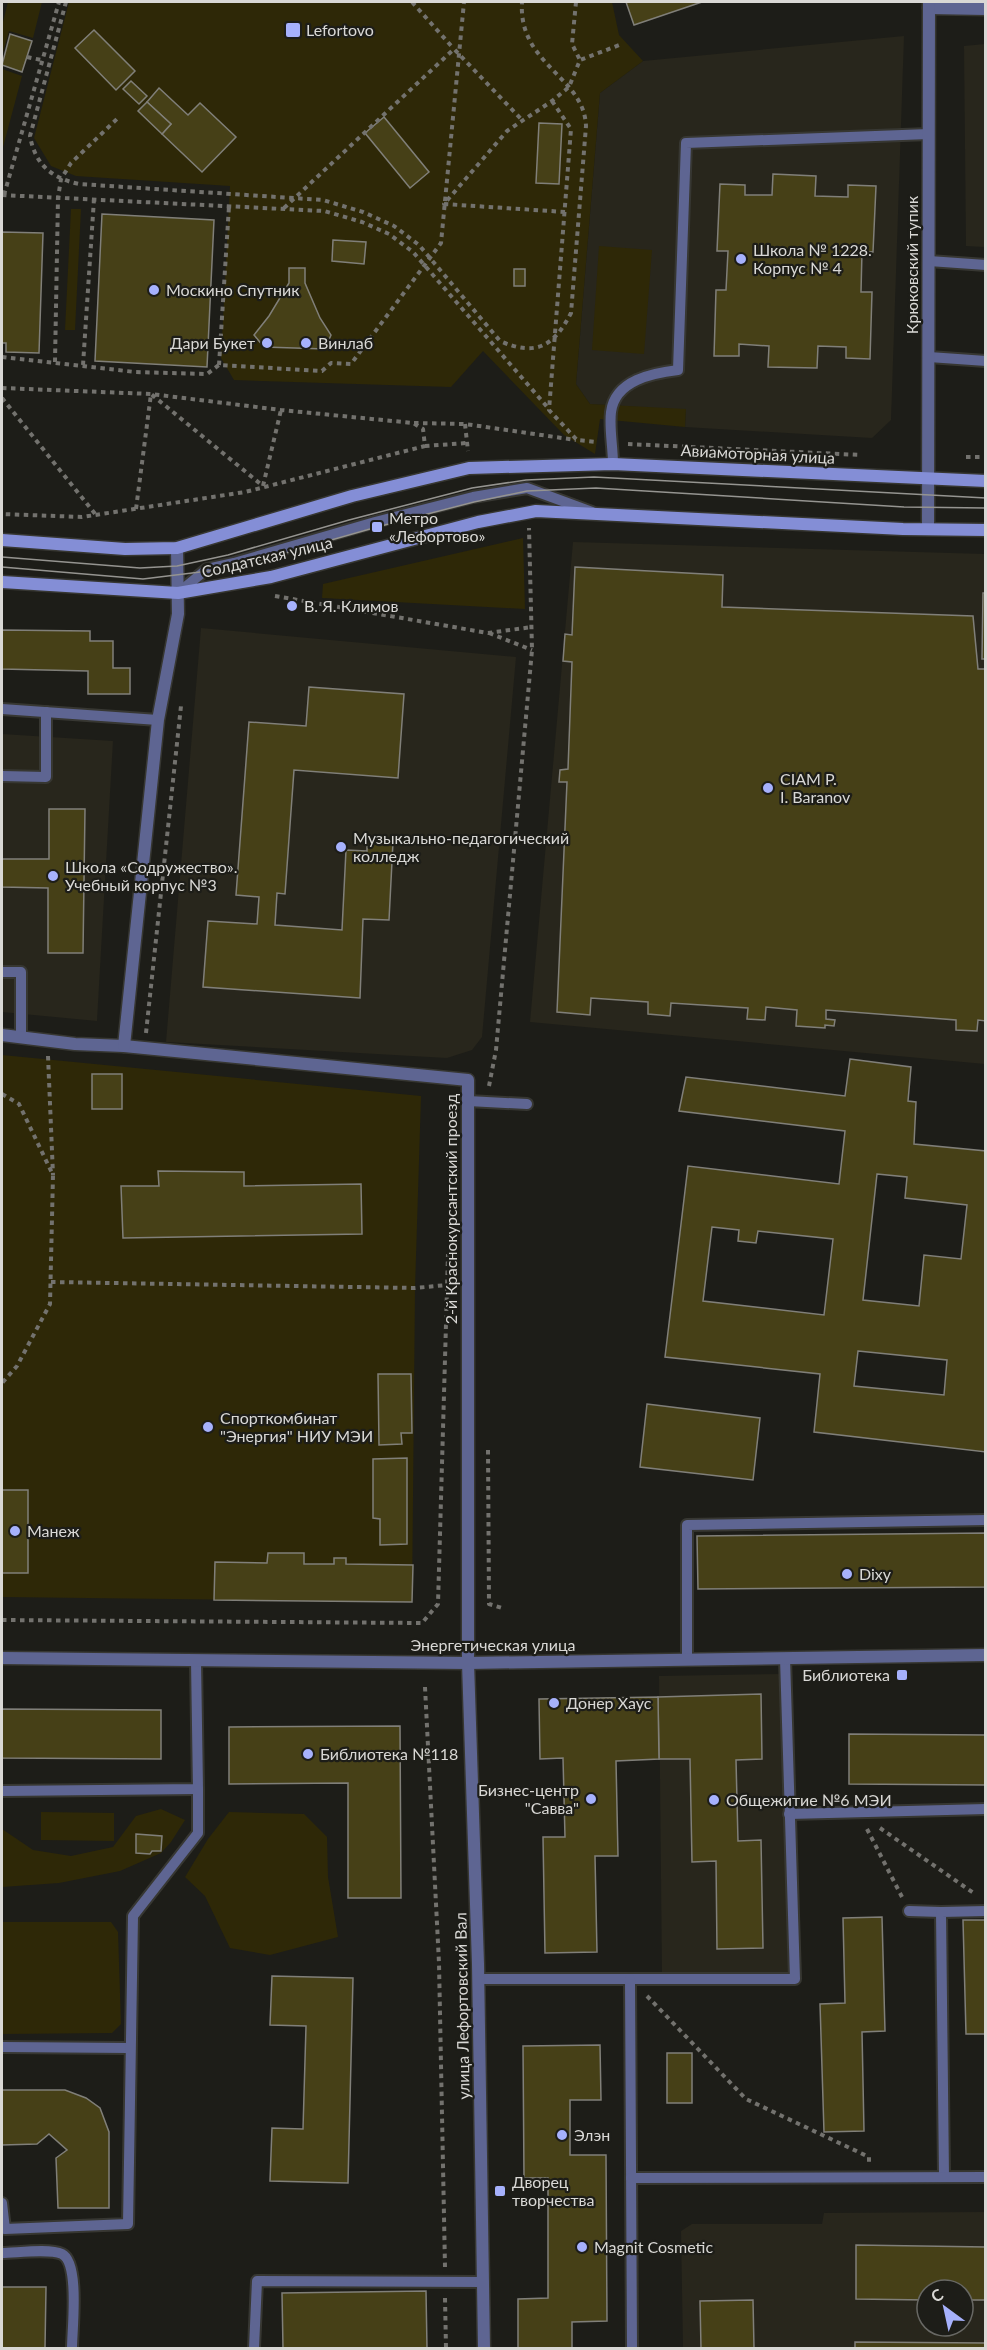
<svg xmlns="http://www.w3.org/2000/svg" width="987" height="2350" font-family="Lato,sans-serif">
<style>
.built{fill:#28261c;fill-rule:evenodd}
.green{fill:#2e2807}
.building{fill:#464017;stroke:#807f79;stroke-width:1.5;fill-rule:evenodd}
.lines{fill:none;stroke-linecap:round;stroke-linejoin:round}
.lane-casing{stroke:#373732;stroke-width:14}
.street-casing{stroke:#373732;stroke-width:15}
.secondary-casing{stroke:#373732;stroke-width:15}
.path{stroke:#73726e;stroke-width:4;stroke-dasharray:4.5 4.5;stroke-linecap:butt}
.lane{stroke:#5e6592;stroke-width:10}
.street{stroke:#5e6592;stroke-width:12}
.secondary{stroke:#848ed6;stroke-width:12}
.tram{stroke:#959490;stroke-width:1.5}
.poi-dot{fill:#a6b1fc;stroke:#1d1d18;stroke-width:2}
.labels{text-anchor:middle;stroke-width:4.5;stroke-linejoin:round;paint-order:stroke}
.poi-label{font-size:16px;fill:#d9d8d5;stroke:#1d1d18;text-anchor:start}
.street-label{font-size:16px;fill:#d9d8d5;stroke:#1d1d18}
</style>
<rect width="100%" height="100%" fill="#1d1d18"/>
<!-- built -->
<g class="built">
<polygon points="904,36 891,420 872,438 685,427 686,410 590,404 576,384 600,93 643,61"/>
<polygon points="985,44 985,247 966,246 964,46"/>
<polygon points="573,542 985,554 985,1064 530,1022"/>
<polygon points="201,628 516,657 482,1037 472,1050 447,1058 166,1042"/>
<polygon points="2,734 113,741 97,1021 2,1012"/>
<polygon points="782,1674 792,1978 662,1975 659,1676"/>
<path d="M 985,2212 L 985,2348 L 683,2348 L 681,2231 L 692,2224 L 822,2224 L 824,2213 ZM 927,2290 L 963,2290 L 963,2326 L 927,2326 Z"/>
</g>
<!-- green -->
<g class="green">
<polygon points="8,2 42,2 33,38 9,31 2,56 2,26"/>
<polygon points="69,2 612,2 619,35 643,61 600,93 576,384 590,404 686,409 685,427 600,419 595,454 564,435 483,351 451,387 234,380 221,358 230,186 76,176 51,166 34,138"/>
<polygon points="2,69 22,76 2,151"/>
<polygon points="71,209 81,209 75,330 65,330"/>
<polygon points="599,246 652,250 644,354 592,350"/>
<polygon points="523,538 525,609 322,598 323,584"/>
<polygon points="2,1055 421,1096 415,1288 412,1602 2,1597"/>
<polygon points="161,1809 185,1820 171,1842 161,1853 120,1871 59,1883 2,1887 2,1829 33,1850 71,1856 113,1847 136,1816"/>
<polygon points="41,1812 114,1813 114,1841 41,1840"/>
<polygon points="229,1812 304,1814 327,1837 328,1877 338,1937 270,1955 230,1948 205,1896 185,1877 208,1839"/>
<polygon points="3,1922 111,1922 118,1932 121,2024 112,2033 2,2034 2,1924"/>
</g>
<!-- building -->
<g class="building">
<polygon points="626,2 702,2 634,25"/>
<polygon points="94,30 135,71 116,90 75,48"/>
<polygon points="10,34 32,41 22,72 2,65"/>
<polygon points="131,81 147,96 139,104 123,89"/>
<polygon points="159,88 188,115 200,103 236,137 202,172 162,134 171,124 147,102"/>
<polygon points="147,102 171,124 162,134 138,111"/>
<polygon points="384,117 429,172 410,188 365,133"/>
<polygon points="539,123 562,124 559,184 536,183"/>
<polygon points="773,174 816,176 815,196 848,197 848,185 876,186 873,252 862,251 861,292 872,292 870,359 846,358 846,347 818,346 817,368 768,367 769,346 739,344 739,356 714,356 716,290 726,290 728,251 717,251 720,184 745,185 745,195 772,195"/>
<polygon points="102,214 214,220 207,367 95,361"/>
<polygon points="2,232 43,233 39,353 6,352 6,343 2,343"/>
<polygon points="333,240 366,242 364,264 332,261"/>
<polygon points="289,268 305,268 305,283 320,318 331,335 325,349 264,347 254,335 269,316 289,283"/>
<rect x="514" y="269" width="11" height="17"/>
<polygon points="575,567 723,575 722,607 973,616 978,669 986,669 986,1021 978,1020 977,1031 956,1030 956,1020 826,1010 826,1019 835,1020 834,1026 825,1025 825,1028 796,1026 797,1010 766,1007 765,1020 747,1019 748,1008 671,1003 670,1016 648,1014 648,1002 591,998 590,1015 557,1012 567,782 559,782 560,770 568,769 572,662 563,661 565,634 572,635"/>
<polygon points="983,593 986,593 986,659 982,659"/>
<polygon points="2,630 90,631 90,641 113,641 113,668 130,668 130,694 88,694 88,671 2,669"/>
<polygon points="309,687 404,694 398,778 294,770 285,894 277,893 275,925 342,930 346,850 367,851 367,841 393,842 389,920 363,919 360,998 203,987 208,921 257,924 259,897 236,895 249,722 306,726"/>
<polygon points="49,809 85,809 83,953 48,953 48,888 2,887 2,859 49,859"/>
<path d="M 850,1059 L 911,1067 L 908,1101 L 916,1102 L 914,1144 L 986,1151 L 986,1452 L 814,1432 L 820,1374 L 665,1357 L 688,1166 L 839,1184 L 845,1131 L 679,1111 L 686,1077 L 845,1096 ZM 877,1174 L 907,1177 L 905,1198 L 967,1205 L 961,1259 L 924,1255 L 919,1306 L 863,1300 ZM 712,1227 L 739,1230 L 738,1241 L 756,1243 L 758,1231 L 833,1239 L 824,1315 L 703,1301 ZM 858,1351 L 947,1360 L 944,1395 L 854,1386 Z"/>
<rect x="92" y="1074" width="30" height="35"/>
<polygon points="158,1171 244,1172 244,1186 361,1184 362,1234 123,1238 121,1186 159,1186"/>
<polygon points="378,1374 411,1374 412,1433 401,1433 402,1444 379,1445"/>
<polygon points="647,1404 760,1418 753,1480 640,1467"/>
<polygon points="407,1458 407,1544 380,1545 380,1519 373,1518 373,1459"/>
<rect x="2" y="1490" width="26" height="83"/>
<polygon points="986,1533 986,1587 698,1589 697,1536"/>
<polygon points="268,1553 304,1553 304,1564 334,1564 334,1558 346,1558 346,1564 413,1565 412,1602 214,1600 215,1562 267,1563"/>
<polygon points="761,1694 762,1759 736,1760 738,1841 761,1840 763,1948 717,1949 716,1861 692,1862 690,1759 659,1759 658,1697"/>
<polygon points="658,1697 659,1759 616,1761 618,1856 595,1856 597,1952 545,1953 543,1837 565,1837 563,1758 540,1759 539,1699"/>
<polygon points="2,1709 161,1710 161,1759 2,1758"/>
<polygon points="400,1726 401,1898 348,1898 348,1783 229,1784 229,1727"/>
<polygon points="849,1734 986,1735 986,1785 849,1784"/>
<polygon points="136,1834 162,1836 161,1851 152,1851 150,1854 136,1853"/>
<polygon points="882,1917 885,2031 862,2032 864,2131 824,2132 820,2004 845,2003 843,1918"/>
<polygon points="963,1920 986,1920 986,2034 966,2034"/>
<polygon points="272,1976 353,1978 348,2183 270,2181 272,2128 303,2129 306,2026 270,2025"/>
<polygon points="600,2045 601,2100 570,2100 570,2155 606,2155 607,2321 572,2322 572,2348 518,2348 518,2299 548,2298 548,2178 524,2178 523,2046"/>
<rect x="667" y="2053" width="25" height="50"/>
<polygon points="2,2090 65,2090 86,2098 100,2108 109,2132 109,2208 58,2208 56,2158 67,2150 49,2134 37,2144 2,2145"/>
<polygon points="856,2245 986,2247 986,2300 963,2300 963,2290 927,2290 927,2300 856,2299"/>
<polygon points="2,2287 46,2287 45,2348 2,2348"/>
<polygon points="426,2291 427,2348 283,2348 282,2293"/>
<polygon points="753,2300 754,2348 701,2348 700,2301"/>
<polygon points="855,2342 985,2343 985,2348 855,2348"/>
</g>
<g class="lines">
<defs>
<g id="lane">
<polyline points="929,261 986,265"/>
<polyline points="929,357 986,361"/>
<path d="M 613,464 C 613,447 609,428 611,412 C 615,380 653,373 678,370 L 686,143 L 929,134"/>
<polyline points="178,593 207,569 234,563 375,522 473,497 527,488 592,512"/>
<polyline points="2,709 158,720"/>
<polyline points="2,776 46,777 46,712"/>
<polyline points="2,972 21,972 21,1037"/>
<polyline points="468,1101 527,1104"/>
<polyline points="687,1660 687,1525 986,1520"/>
<polyline points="2,1791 198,1789 196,1661"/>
<polyline points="789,1814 986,1809"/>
<polyline points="909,1911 941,1912"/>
<polyline points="479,1979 795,1979 785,1658"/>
<polyline points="630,1979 632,2348"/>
<polyline points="2,2047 129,2048"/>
<polyline points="944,2176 941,1912 986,1911"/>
<polyline points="631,2178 986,2177"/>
<polyline points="2,2203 5,2229 128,2224 133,1916 198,1833 198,1789"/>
<path d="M 2,2253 C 16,2253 49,2248 62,2254 C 80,2263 72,2330 72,2348"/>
<polyline points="254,2348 257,2281 483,2282"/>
</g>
<g id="street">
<polyline points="929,8 986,9"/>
<polyline points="928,529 929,2"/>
<polyline points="2,1035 75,1044 124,1046 468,1080 468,1663 478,1964 484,2348"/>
<polyline points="124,1046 158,720 178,614 177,548"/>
<polyline points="2,1658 468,1663 986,1655"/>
</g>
<g id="secondary">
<polyline points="2,540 125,549 177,548 352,496 469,468 613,464 986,481"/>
<polyline points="2,582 178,593 271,577 478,522 536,511 903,529 986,530"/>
</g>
</defs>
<!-- lane casing -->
<use href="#lane" class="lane-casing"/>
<!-- street casing -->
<use href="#street" class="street-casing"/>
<!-- secondary casing -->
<use href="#secondary" class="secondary-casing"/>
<!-- path -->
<g class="path">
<path d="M 66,2 L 30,136 C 35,164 51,178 79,184 L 323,200 L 363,212 L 394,226 L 419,245 L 500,341 C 536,357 554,346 571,313 L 586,126 C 584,76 518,65 522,2"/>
<polyline points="412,2 454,49"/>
<polyline points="576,2 572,44 580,60"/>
<polyline points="27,57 41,60"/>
<polyline points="552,101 571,129 549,410 577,440 597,442"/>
<polyline points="2,195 324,211 362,222 389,234 413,252 549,409"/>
<polyline points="4,195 59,2"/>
<polyline points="284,208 454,49 523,121"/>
<polyline points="565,212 444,204 507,131 552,101 569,87 580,60 622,44"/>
<polyline points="2,357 135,372 207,374 219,365 322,371 331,363 351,364 441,243 464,2"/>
<polyline points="55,362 58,198 61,179 71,163 119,117"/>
<polyline points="83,365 94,199"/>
<polyline points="219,365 229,206"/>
<polyline points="2,388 151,394 281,410 413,423 423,429 425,446 245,492 82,517 2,514"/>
<polyline points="2,398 96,515"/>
<polyline points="414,423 465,424 576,440"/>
<polyline points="465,424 468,451"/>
<polyline points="628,444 861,455"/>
<polyline points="425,446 467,443"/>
<polyline points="966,457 983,457"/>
<polyline points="136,509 151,394 263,486 281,410"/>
<polyline points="275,596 488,633 532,627"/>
<polyline points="489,633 532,650"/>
<polyline points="146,1033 181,706"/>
<polyline points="48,1056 53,1175"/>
<polyline points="489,1086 496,1050 532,650 529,528"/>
<polyline points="2,1094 19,1104 53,1175 50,1304 17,1366 2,1383"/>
<polyline points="51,1282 415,1288 447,1285"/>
<polyline points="488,1450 489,1604 502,1608"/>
<polyline points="2,1620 422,1623 438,1604 448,1254"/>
<polyline points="425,1687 439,1963 445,2267"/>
<polyline points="880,1828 975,1894"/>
<polyline points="867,1829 902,1897"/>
<polyline points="647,1996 746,2099 869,2157 869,2162"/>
<polyline points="445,2298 446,2348"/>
</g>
<!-- lane -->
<use href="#lane" class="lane"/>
<!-- street -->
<use href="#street" class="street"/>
<!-- secondary -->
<use href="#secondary" class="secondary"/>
<!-- tram -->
<g class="tram">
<polyline points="2,557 140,568 177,566 228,555 349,520 472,488 526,480 594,477 986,498"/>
<polyline points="2,567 143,579 233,568 377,527 474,502 527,491 596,488 904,507 986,508"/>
</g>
</g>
<!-- markers -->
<g class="poi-dot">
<rect x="285" y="22" width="16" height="16" rx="3"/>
<circle cx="741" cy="259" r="6"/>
<circle cx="154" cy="290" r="6"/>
<circle cx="267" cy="343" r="6"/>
<circle cx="306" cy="343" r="6"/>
<rect x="371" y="521" width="12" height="12" rx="3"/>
<circle cx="292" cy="606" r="6"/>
<circle cx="768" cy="788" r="6"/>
<circle cx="341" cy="847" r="6"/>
<circle cx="53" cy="876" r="6"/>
<circle cx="208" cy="1427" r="6"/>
<circle cx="15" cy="1531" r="6"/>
<circle cx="847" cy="1574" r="6"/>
<rect x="896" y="1669" width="12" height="12" rx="3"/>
<circle cx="554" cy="1703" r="6"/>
<circle cx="308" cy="1754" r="6"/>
<circle cx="591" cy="1799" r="6"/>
<circle cx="714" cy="1800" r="6"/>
<circle cx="562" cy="2135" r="6"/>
<rect x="494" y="2185" width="12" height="12" rx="3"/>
<circle cx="582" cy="2247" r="6"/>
</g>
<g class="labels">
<!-- poi labels -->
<g class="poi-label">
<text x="306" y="36">Lefortovo</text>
<text x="753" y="256">Школа № 1228.<tspan x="753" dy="18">Корпус № 4</tspan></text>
<text x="166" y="296">Москино Спутник</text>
<text x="255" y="349" text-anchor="end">Дари Букет</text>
<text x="318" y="349">Винлаб</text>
<text x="389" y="524">Метро<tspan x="389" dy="18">«Лефортово»</tspan></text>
<text x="304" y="612">В. Я. Климов</text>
<text x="780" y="785">CIAM P.<tspan x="780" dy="18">I. Baranov</tspan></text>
<text x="353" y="844">Музыкально-педагогический<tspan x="353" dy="18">колледж</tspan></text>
<text x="65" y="873">Школа «Содружество».<tspan x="65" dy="18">Учебный корпус №3</tspan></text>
<text x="220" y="1424">Спорткомбинат<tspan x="220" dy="18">"Энергия" НИУ МЭИ</tspan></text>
<text x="27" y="1537">Манеж</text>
<text x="859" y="1580">Dixy</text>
<text x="890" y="1681" text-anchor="end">Библиотека</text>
<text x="566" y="1709">Донер Хаус</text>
<text x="320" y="1760">Библиотека №118</text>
<text x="579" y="1796" text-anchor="end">Бизнес-центр<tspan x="579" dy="18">"Савва"</tspan></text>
<text x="726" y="1806">Общежитие №6 МЭИ</text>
<text x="574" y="2141">Элэн</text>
<text x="512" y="2188">Дворец<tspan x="512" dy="18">творчества</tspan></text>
<text x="594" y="2253">Magnit Cosmetic</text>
</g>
<!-- street labels -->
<g class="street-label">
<text transform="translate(912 265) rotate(-90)" y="6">Крюковский тупик</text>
<text transform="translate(758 454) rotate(3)" y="6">Авиамоторная улица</text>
<text transform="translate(267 557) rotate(-13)" y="6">Солдатская улица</text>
<text transform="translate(451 1209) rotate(-90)" y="6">2-й Краснокурсантский проезд</text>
<text x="493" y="1651">Энергетическая улица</text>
<text transform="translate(462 2006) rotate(-91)" y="6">улица Лефортовский Вал</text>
</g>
</g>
<!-- border -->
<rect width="987" height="2350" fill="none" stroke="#d9d8d5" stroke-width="6"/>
<!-- north arrow -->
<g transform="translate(945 2308) rotate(327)"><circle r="28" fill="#1d1d18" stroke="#686864" stroke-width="1.5"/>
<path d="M0-4.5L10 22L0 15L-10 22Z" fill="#a6b1fc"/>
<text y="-9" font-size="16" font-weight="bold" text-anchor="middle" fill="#d9d8d5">С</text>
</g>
</svg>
